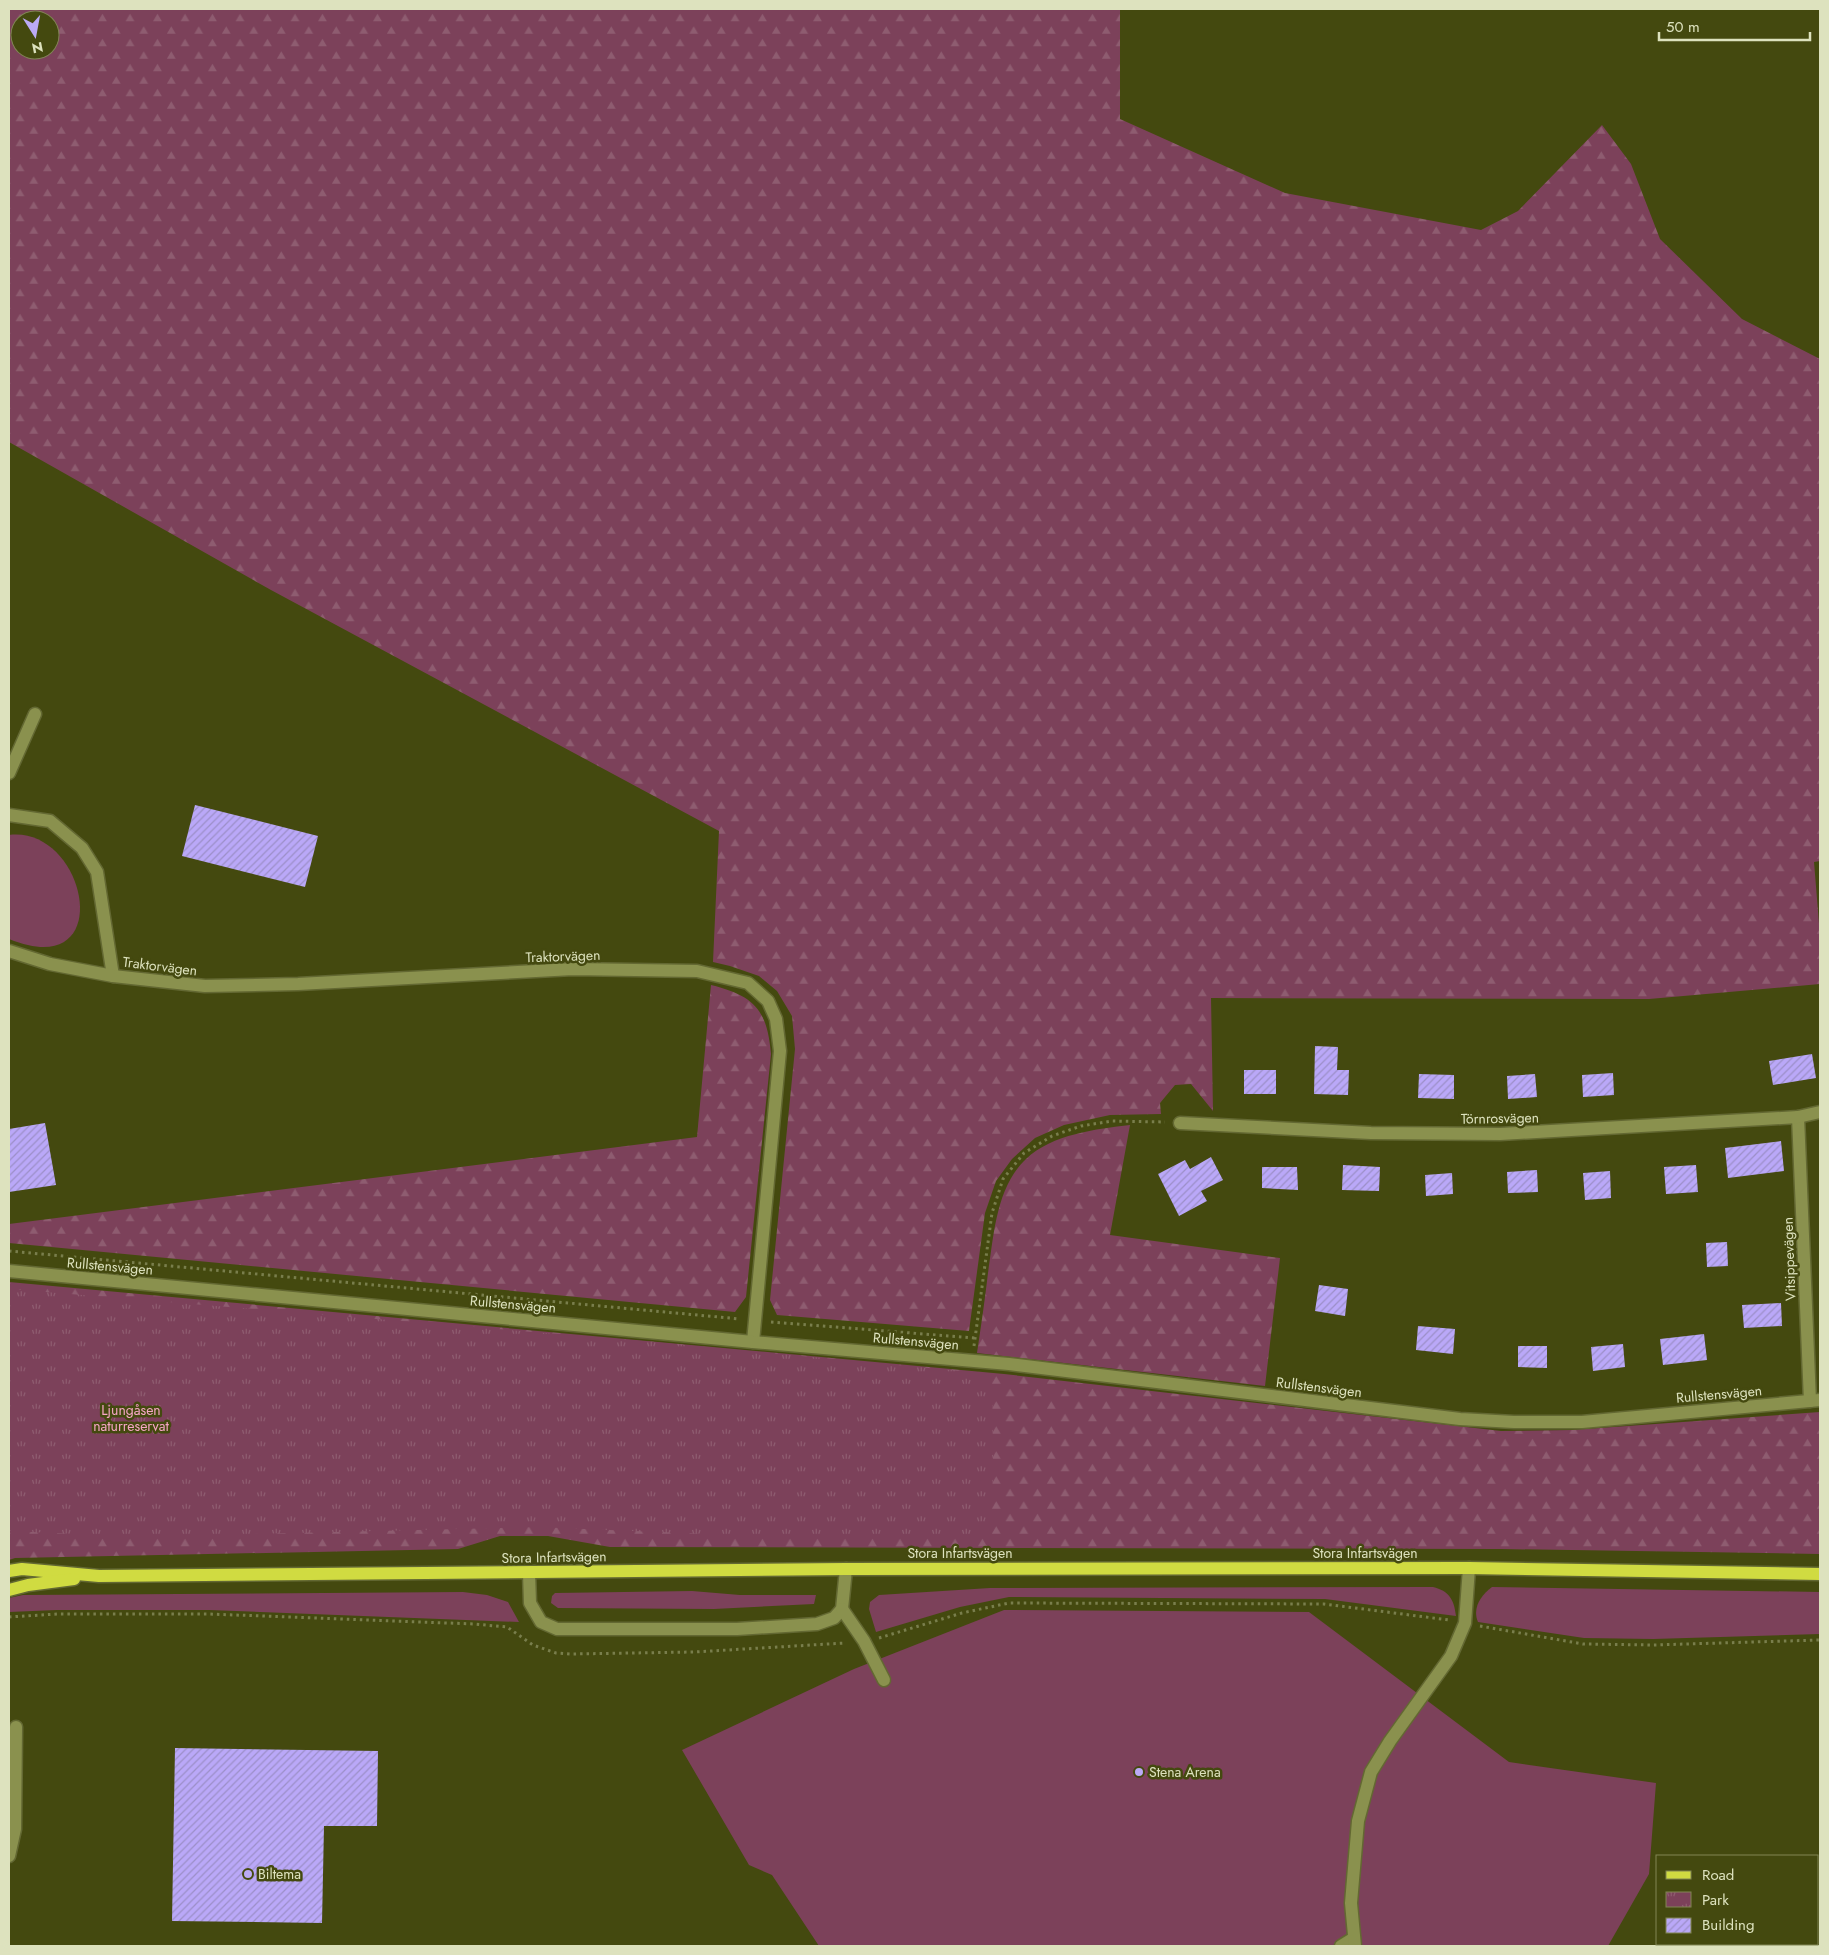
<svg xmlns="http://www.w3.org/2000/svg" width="1829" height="1955" font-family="Jost,sans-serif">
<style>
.green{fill:#7c415a}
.forest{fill:url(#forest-firs);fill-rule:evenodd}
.park{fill:url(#park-tufts)}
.building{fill:url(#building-hatch)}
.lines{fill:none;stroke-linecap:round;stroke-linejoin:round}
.minor-casing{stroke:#636832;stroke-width:15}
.major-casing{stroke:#636832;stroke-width:15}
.path{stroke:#797e4c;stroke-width:3;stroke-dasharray:2.5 4;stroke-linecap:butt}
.minor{stroke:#8a914e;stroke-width:12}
.major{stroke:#d0db41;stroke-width:12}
.poi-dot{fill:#bbaaf6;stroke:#44490f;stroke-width:2}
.labels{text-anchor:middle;stroke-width:5;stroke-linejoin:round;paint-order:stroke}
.street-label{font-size:14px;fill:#dde2be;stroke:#44490f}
.park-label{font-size:14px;fill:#f7a6c7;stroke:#44490f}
.poi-label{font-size:14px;fill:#dde2be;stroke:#44490f;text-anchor:start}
</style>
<defs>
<pattern id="forest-firs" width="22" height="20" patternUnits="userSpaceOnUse" patternTransform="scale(1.25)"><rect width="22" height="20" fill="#7c415a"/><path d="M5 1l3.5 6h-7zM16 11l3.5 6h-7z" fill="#8e5c70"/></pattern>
<pattern id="park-tufts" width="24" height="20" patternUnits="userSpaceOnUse" patternTransform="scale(1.25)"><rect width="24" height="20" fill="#7c415a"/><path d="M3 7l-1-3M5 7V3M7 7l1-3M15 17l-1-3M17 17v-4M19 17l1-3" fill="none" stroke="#8e5c70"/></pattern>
<pattern id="building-hatch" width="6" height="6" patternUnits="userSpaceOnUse" patternTransform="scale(1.25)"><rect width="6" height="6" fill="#baa8f8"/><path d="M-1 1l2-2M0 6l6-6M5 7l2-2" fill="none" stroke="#9c8fc8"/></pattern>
</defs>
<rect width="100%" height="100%" fill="#44490f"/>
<!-- green -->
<g class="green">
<path d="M 9,835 C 87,825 119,984 9,939 Z"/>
<path d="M 1433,1587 C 1449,1591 1454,1599 1456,1616 L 1325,1599 L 1009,1597 L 960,1607 L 876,1632 L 869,1609 L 870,1602 L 879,1595 L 990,1588 Z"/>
<path d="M 1492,1587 L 1820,1592 L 1820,1634 L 1653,1639 L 1584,1638 L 1478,1622 C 1472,1608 1481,1595 1492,1587 Z"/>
<polygon points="692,1591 740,1595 816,1595 814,1604 714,1609 558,1608 551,1603 552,1596 555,1593"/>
<polygon points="463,1592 487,1595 508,1602 519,1622 209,1610 57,1610 9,1612 9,1598 23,1595"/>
<polygon points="1004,1610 1309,1612 1509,1762 1656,1783 1649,1874 1608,1946 819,1946 772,1875 749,1865 682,1750 854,1669"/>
</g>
<!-- forest -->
<g class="forest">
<path d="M 9,9 L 1120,9 L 1120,119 L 1285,193 L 1481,230 L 1518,211 L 1602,125 L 1631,164 L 1660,239 L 1742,319 L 1820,359 L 1820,861 L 1814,862 L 1820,936 L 1820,984 L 1649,999 L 1211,998 L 1213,1111 L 1191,1084 L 1175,1085 L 1160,1103 L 1161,1114 L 1110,1115 L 1064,1125 L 1035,1138 L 1012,1159 L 996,1181 L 985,1213 L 969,1331 L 777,1315 L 770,1300 L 795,1049 L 792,1016 L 777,991 L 759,976 L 730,966 L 713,962 L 719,831 L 271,590 L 9,442 ZM 20,20 L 50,20 L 50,50 L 20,50 Z"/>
<path d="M 711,985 C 754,996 767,1009 771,1054 L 746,1297 L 735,1312 L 9,1243 L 9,1224 L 697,1137 Z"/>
<path d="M 1130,1125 L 1110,1235 L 1280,1258 L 1265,1386 L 977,1353 C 981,1326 985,1299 988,1273 C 994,1235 996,1187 1026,1159 C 1052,1134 1097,1129 1130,1125 Z"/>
<polygon points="9,1282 1004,1374 1501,1431 1572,1430 1820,1412 1820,1554 1502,1549 610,1547 548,1536 500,1536 458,1549 15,1558 9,1560"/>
</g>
<!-- park -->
<polygon class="park" points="9,1289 643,1341 992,1374 993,1465 991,1538 731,1535 536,1527 140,1537 9,1531"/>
<!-- building -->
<g class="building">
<polygon points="195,805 318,836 305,887 182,856"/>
<polygon points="1315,1046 1338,1047 1337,1070 1349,1070 1348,1095 1314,1094"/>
<polygon points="1812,1054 1816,1078 1773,1085 1769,1061"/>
<rect x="1244" y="1070" width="32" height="24"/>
<polygon points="1613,1073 1614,1095 1583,1097 1582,1075"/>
<polygon points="1419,1074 1454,1075 1454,1099 1418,1098"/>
<polygon points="1535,1074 1537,1097 1508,1099 1507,1076"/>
<polygon points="45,1123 56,1185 9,1192 9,1129"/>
<polygon points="1781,1141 1784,1171 1728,1178 1725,1148"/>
<polygon points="1211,1157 1223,1180 1201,1191 1207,1201 1179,1216 1158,1174 1185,1160 1190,1169"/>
<polygon points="1343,1165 1380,1167 1379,1191 1342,1190"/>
<polygon points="1696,1165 1698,1192 1666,1194 1664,1167"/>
<polygon points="1262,1167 1297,1167 1298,1190 1262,1188"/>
<polygon points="1537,1170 1538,1192 1508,1193 1507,1172"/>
<polygon points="1610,1171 1611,1198 1585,1200 1583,1173"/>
<polygon points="1452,1173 1453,1194 1426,1196 1425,1175"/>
<polygon points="1727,1242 1728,1266 1707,1267 1706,1243"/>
<polygon points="1319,1285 1348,1289 1345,1316 1315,1311"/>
<polygon points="1781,1303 1782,1326 1744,1328 1742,1305"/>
<polygon points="1418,1326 1455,1329 1453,1354 1416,1350"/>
<polygon points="1704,1334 1707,1360 1663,1365 1660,1339"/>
<polygon points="1623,1344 1625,1367 1593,1371 1591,1347"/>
<polygon points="1518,1346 1547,1346 1547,1368 1518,1367"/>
<polygon points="175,1748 378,1751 377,1826 324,1826 322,1923 172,1921"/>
</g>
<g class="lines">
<defs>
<g id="minor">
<polyline points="9,773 35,714"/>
<polyline points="9,815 50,821 82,848 97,872 113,976"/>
<polyline points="9,951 50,964 113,976 205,986 298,984 573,969 697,971 748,983 768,1001 776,1019 780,1051 753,1342"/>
<polyline points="1798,1117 1810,1401"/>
<polyline points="1180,1123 1371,1133 1500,1134 1798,1117 1820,1112"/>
<polyline points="9,1271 753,1342 1009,1364 1460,1419 1514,1422 1582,1422 1820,1400"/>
<polyline points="529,1573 530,1603 541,1622 557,1629 737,1629 817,1624 834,1618 842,1609 846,1569"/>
<polyline points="842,1609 864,1641 884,1680"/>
<polyline points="9,1856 15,1829 16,1727"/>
<polyline points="1341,1946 1354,1938"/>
<polyline points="1355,1946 1351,1903 1358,1821 1371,1772 1390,1741 1451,1656 1465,1623 1469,1568"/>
</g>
<g id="major">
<polyline points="9,1571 22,1569 99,1576 846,1569 1469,1568 1820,1574"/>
<polyline points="9,1590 28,1585 74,1579"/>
</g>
</defs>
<!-- minor casing -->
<use href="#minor" class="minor-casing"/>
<!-- major casing -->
<use href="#major" class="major-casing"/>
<!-- path -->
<g class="path">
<polyline points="9,1251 740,1319"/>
<polyline points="771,1322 975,1338"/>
<polyline points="974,1346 992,1213 1003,1179 1024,1153 1052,1136 1081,1126 1112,1121 1165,1122"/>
<polyline points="9,1617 57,1614 209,1614 474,1624 507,1627 533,1645 556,1653 570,1654 694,1652 845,1643"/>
<polyline points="1480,1626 1583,1644 1653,1645 1820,1640"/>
<polyline points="879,1638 962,1613 1009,1603 1324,1604 1449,1620"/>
</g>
<!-- minor -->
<use href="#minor" class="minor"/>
<!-- major -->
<use href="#major" class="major"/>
</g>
<!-- markers -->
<g class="poi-dot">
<circle cx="1139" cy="1772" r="5"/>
<circle cx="248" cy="1874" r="5"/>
</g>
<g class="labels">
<!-- street labels -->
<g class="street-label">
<text transform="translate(563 956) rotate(-2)" y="5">Traktorvägen</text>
<text transform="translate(160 966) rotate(7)" y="5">Traktorvägen</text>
<text transform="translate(1500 1118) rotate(-1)" y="5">Törnrosvägen</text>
<text transform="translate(1789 1259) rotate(-92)" y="5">Vitsippevägen</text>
<text transform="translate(110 1266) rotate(5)" y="5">Rullstensvägen</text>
<text transform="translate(513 1304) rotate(5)" y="5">Rullstensvägen</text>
<text transform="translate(916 1341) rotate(5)" y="5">Rullstensvägen</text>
<text transform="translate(1319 1387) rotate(7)" y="5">Rullstensvägen</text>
<text transform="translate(1719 1394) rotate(-5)" y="5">Rullstensvägen</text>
<text x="960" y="1558">Stora Infartsvägen</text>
<text x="1365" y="1558">Stora Infartsvägen</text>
<text transform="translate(554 1557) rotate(-1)" y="5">Stora Infartsvägen</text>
</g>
<!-- park labels -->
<g class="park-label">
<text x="131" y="1415">Ljungåsen<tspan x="131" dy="16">naturreservat</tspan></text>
</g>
<!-- poi labels -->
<g class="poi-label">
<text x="1149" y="1777">Stena Arena</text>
<text x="258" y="1879">Biltema</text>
</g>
</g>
<!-- border -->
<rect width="1829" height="1955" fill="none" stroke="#dde2be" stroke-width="20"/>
<!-- legend -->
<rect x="1656" y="1855" width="162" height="90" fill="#44490f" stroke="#818655"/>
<rect x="1666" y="1871" width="25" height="8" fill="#d0db41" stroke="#818655"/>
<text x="1702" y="1880" font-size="15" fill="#dde2be">Road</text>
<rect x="1666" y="1892" width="25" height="15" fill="url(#park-tufts)" stroke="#818655"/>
<text x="1702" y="1905" font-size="15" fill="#dde2be">Park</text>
<rect x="1666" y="1918" width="25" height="15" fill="url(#building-hatch)" stroke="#818655"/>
<text x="1702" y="1930" font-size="15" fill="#dde2be">Building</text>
<!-- north arrow -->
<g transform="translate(35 35) rotate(169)"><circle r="24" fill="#44490f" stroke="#818655"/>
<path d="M0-4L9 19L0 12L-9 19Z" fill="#bbaaf6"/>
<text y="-8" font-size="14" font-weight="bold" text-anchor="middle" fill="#dde2be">N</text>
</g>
<!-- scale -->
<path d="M1659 32v8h151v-8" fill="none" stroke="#dde2be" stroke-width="2.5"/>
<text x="1666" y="32" font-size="15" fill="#dde2be" stroke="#44490f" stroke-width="4" paint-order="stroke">50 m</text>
</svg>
